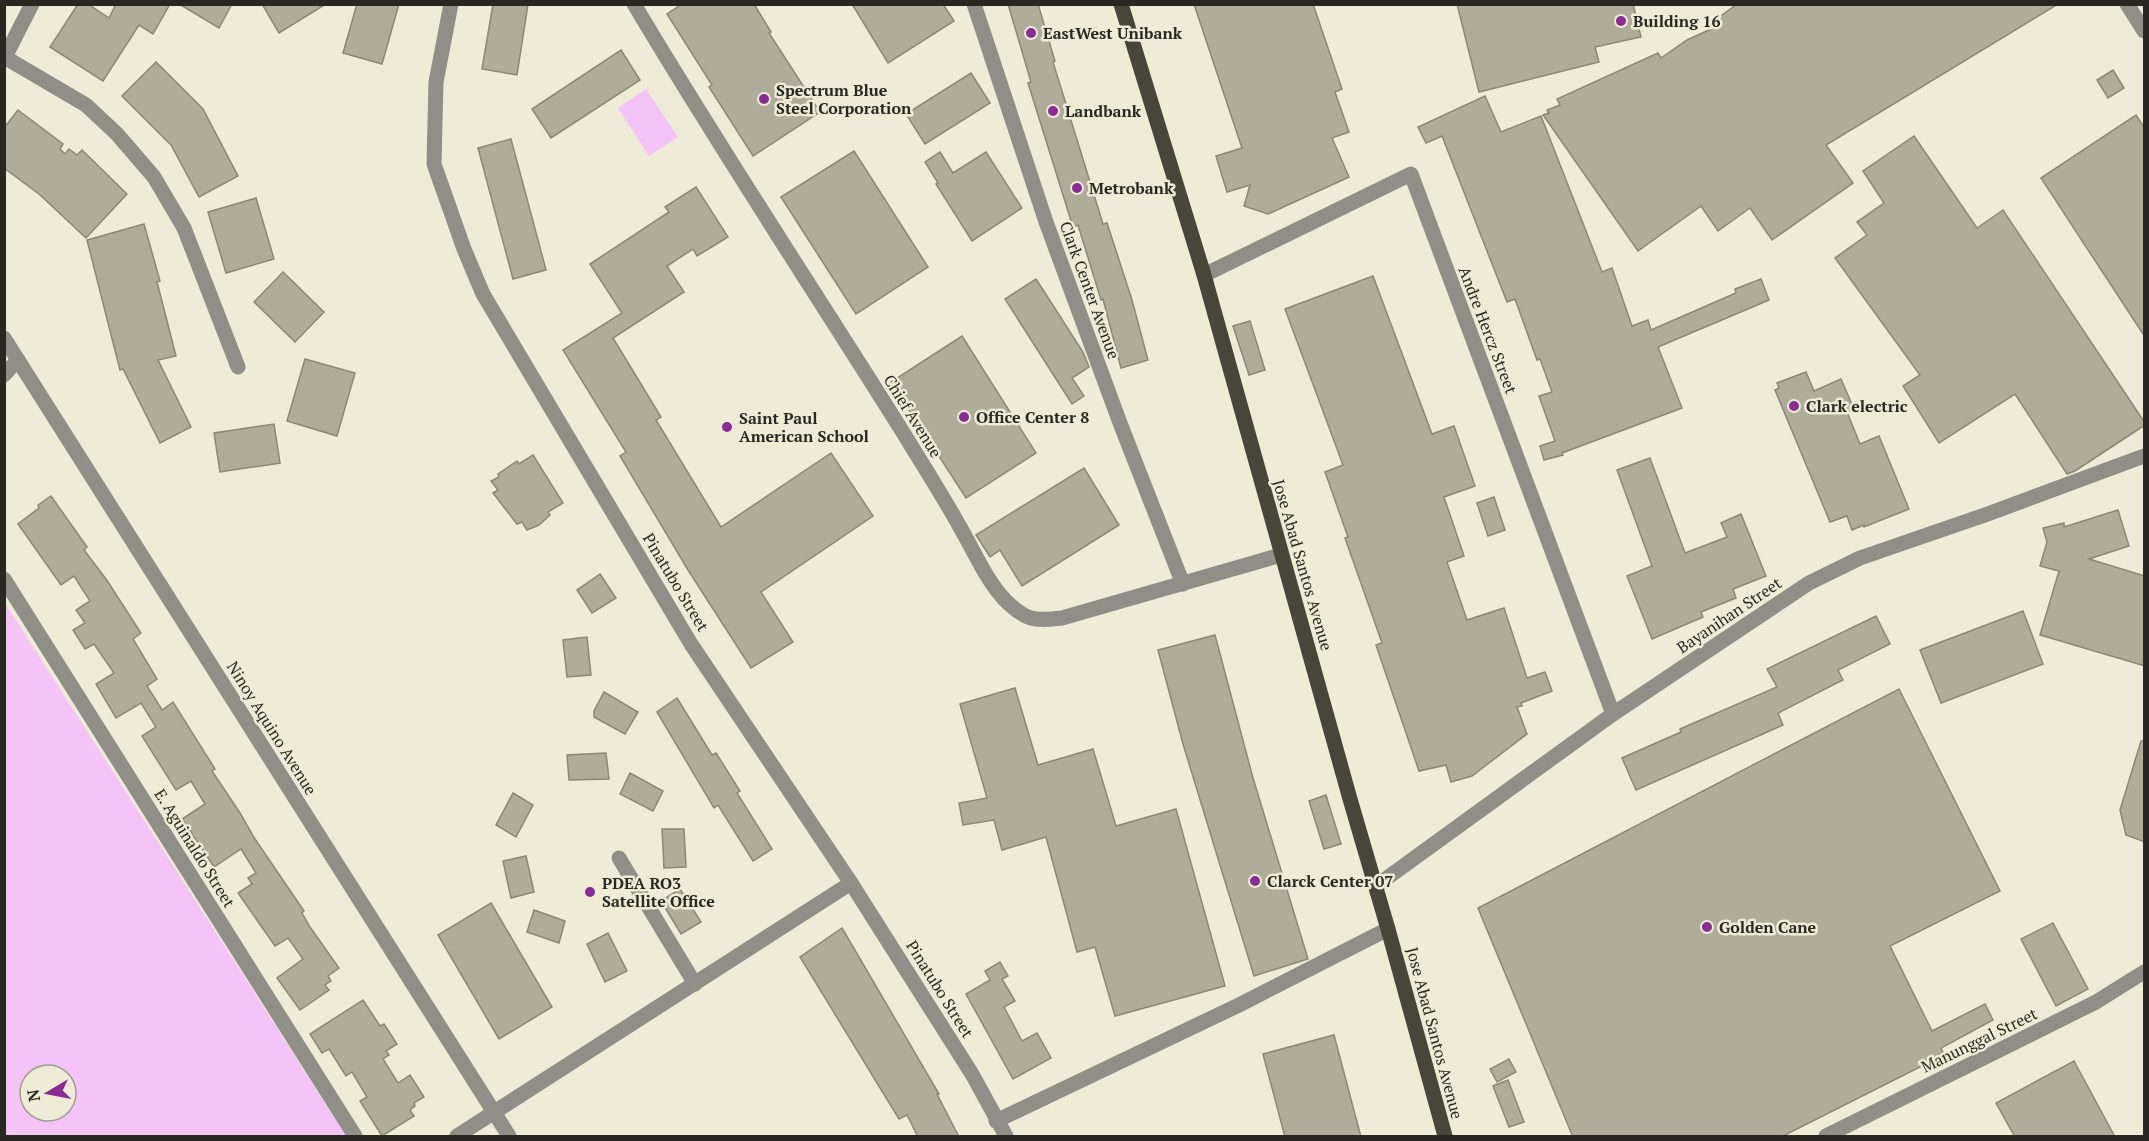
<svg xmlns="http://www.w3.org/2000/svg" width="2149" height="1141" font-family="'PT Serif',serif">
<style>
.green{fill:#f4c3f8;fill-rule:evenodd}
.building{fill:#afad9a;stroke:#8a8876;stroke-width:1.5}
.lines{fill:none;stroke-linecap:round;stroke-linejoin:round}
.minor{stroke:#908f87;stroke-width:15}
.major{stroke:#484638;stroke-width:15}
.poi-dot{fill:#8b2c95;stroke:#eeebd7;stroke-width:2}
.labels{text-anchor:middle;stroke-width:5;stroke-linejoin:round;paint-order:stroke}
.poi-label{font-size:16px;font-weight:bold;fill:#282820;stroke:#eeebd7;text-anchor:start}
.street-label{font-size:16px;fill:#282820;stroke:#eeebd7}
</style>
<rect width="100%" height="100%" fill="#eeebd7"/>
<!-- green -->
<g class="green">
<polygon points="646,89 678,137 649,156 618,108"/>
<path d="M 4,603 L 5,603 L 346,1136 L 5,1136 ZM 30,1075 L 66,1075 L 66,1111 L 30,1111 Z"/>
</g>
<!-- building -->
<g class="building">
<polygon points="78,4 88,4 109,18 116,4 170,4 153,34 139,25 103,81 50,47"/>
<polygon points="179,4 232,4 219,28"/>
<polygon points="262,4 326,4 279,33"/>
<polygon points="357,4 399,4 382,64 343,53"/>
<polygon points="493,4 528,4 517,75 482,69"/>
<polygon points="682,4 754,4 771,32 769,33 820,112 753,156 709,87 712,85 667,14"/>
<polygon points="852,4 943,4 954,21 888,63"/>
<polygon points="1008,4 1038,4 1055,61 1053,62 1103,224 1107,223 1132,300 1148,360 1121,368 1103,299 1101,300 1078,225 1073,227 1028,83 1031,82"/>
<polygon points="1194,4 1313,4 1342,89 1335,92 1349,132 1332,138 1349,177 1268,214 1244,206 1250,185 1227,192 1216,156 1242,148"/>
<polygon points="1457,4 1633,4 1641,37 1595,47 1599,62 1479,92"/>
<polygon points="1737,4 2058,4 1826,145 1853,183 1772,240 1750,208 1718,231 1701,206 1638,251 1543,115 1549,113 1547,110 1560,105 1557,99 1658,53 1661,58 1687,40 1711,29 1710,24"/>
<polygon points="621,50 640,80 551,138 532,109"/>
<polygon points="156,62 203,109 238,176 199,197 171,145 122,96"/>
<polygon points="2113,70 2124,88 2108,98 2097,80"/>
<polygon points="971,73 990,103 925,144 906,114"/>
<polygon points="1485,96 1501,132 1541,116 1602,272 1612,268 1632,326 1648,320 1651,330 1736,293 1735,289 1761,279 1769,300 1658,347 1682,408 1562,453 1563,455 1544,460 1540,446 1555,441 1539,396 1552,392 1540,359 1537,360 1515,299 1507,302 1442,136 1426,143 1418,127"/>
<polygon points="18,110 63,144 60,149 65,154 69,149 77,155 82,150 127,194 86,238 39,194 4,168 4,128"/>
<polygon points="2136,115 2145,129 2145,337 2041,178"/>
<polygon points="1914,136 1977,228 2003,210 2145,423 2145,425 2075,471 2067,474 2015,394 1939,443 1903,386 1920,375 1835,258 1867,235 1857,222 1884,203 1863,171"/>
<polygon points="511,139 546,270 513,279 478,148"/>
<polygon points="854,151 928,267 856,314 781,197"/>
<polygon points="940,152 953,173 986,152 1022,208 972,241 936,184 938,183 925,162"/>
<polygon points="696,187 728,237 697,256 693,249 667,266 684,292 613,338 661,417 656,420 721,527 831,453 873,516 761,592 793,642 751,668 688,570 620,456 626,452 563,350 622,313 590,264 669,212 665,207"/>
<polygon points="256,198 274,259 226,273 208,212"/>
<polygon points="144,224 160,281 157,282 176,356 158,360 191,427 160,443 123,369 120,370 87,240"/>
<polygon points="283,272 324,312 295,342 254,302"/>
<polygon points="1373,276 1432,434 1454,426 1475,486 1444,497 1464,556 1447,562 1467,620 1504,608 1527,678 1545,672 1552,691 1521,703 1522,706 1517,707 1527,734 1472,776 1451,782 1446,765 1419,771 1376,645 1382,643 1345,538 1348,537 1325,472 1343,465 1285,309"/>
<polygon points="1036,279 1083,352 1089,367 1072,378 1084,396 1072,404 1005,299"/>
<polygon points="1250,321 1265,370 1249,375 1233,326"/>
<polygon points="962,336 1036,453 966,498 891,382"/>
<polygon points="305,359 355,373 337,436 287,421"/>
<polygon points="1806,372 1814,391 1841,379 1854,409 1847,412 1860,444 1879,436 1909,509 1864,527 1864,525 1852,530 1847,516 1830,522 1775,390 1779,388 1777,383"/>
<polygon points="274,424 280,463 220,472 214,433"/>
<polygon points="533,455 563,503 548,512 550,515 539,525 527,530 522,522 517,524 493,493 498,490 491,481 499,477 498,474 517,461 519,464"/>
<polygon points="1650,458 1685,553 1727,537 1721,523 1741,514 1766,576 1733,589 1736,598 1701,612 1703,617 1652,639 1627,576 1652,566 1617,470"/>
<polygon points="1084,468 1119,525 1022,586 1000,550 990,557 976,535"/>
<polygon points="51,496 87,547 84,550 106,579 141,633 133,639 157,679 147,686 162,710 173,702 215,769 212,771 240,813 255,839 304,911 302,913 310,927 339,968 328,976 331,981 325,985 329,990 300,1010 277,978 303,959 288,938 275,946 238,893 252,884 248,878 256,873 241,849 214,867 182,819 205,804 191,781 176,790 142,736 156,727 141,703 116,718 96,684 114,673 94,644 85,649 73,630 85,623 76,610 90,601 74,576 61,585 18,524 39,508 38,505"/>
<polygon points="1494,497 1505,530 1488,536 1477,503"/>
<polygon points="2118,510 2129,546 2089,559 2145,576 2145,666 2040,635 2059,571 2040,566 2047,542 2043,528 2064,523 2064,527"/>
<polygon points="600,574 616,598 592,613 577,590"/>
<polygon points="2023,611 2043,664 1941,703 1920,650"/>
<polygon points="1876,616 1890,644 1838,670 1843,680 1778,713 1783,725 1636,790 1622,758 1681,732 1680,729 1777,687 1767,669"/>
<polygon points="1215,635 1253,778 1308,959 1254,976 1183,744 1158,650"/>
<polygon points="587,637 591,675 567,677 563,640"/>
<polygon points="1015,688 1038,765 1093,749 1116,826 1176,809 1225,986 1115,1016 1095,947 1077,952 1046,837 1002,850 994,820 963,825 959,803 987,798 960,704"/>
<polygon points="1899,689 2000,891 1890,946 1932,1031 1985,1004 1993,1020 1941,1048 1944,1055 1781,1137 1573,1137 1478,908"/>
<polygon points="604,692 638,712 625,734 594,717 594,711"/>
<polygon points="677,698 712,755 716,753 740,791 737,793 772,849 753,861 718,805 714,808 657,712"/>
<polygon points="2141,741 2145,741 2145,842 2126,835 2120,810"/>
<polygon points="606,753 609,779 569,780 567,755"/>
<polygon points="630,773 663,791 653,811 620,794"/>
<polygon points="513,793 533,805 516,837 496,825"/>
<polygon points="1326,795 1341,844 1324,849 1309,801"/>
<polygon points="662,829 684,829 686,867 664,868"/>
<polygon points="526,856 534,892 511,898 503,861"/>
<polygon points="680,889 701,922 681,934 661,901"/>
<polygon points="491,903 552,1007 499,1039 438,935"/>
<polygon points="534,910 565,921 559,943 527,932"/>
<polygon points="2053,923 2088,989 2056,1006 2021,939"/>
<polygon points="842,928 939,1094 937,1094 959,1137 918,1137 907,1115 899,1119 800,957"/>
<polygon points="608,933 627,971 605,982 587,944"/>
<polygon points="1000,962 1008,976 1002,979 1015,1001 1004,1007 1022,1041 1037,1033 1051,1058 1013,1079 966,994 990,980 985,971"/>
<polygon points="363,1000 380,1026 384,1024 397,1044 386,1051 389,1055 383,1059 398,1083 410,1075 424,1097 414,1103 415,1106 410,1110 414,1116 382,1136 360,1101 367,1097 352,1072 346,1076 329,1049 322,1053 310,1034"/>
<polygon points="1334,1035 1361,1137 1285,1137 1263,1054"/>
<polygon points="1509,1059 1516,1072 1497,1082 1490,1069"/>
<polygon points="2074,1061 2115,1137 2015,1137 1996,1103"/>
<polygon points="1508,1080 1524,1122 1509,1127 1493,1086"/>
</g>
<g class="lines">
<!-- minor -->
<g class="minor">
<polyline points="451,4 436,82 434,164 464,249 483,294 691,644 851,883 972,1074 1006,1136"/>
<path d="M 634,4 C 719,147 811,286 899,426 C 920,460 941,493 960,527 C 974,551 986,580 1005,600 C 1026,621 1034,621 1062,618 L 1281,555"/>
<polyline points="974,4 1046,222 1120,423 1183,584"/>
<polyline points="2127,4 2144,31"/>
<polyline points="6,58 86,105 117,134 154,177 184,228 238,367"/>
<polyline points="4,59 32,4"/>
<polyline points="1204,275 1411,174 1613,714"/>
<polyline points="4,338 509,1136"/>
<polyline points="4,375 18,360"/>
<polyline points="4,579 355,1136"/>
<polyline points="619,858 695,984"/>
<polyline points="1376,886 1613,714 1809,583 1860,558 1985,515 2144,456"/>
<polyline points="996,1121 1239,1005 1388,929"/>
<polyline points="457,1136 851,883"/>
<polyline points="1826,1136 2096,1002 2144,972"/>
</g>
<!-- major -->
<polyline class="major" points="1121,4 1204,275 1350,799 1388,929 1445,1136"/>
</g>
<!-- markers -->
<g class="poi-dot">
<circle cx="1621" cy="21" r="6"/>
<circle cx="1031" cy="33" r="6"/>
<circle cx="764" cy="99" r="6"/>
<circle cx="1053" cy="111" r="6"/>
<circle cx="1077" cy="188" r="6"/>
<circle cx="1794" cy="406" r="6"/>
<circle cx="964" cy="417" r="6"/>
<circle cx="727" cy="427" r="6"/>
<circle cx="1255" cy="881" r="6"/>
<circle cx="590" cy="892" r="6"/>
<circle cx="1707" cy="927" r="6"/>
</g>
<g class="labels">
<!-- poi labels -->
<g class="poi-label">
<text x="1633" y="27">Building 16</text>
<text x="1043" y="39">EastWest Unibank</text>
<text x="776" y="96">Spectrum Blue<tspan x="776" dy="18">Steel Corporation</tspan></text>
<text x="1065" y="117">Landbank</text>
<text x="1089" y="194">Metrobank</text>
<text x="1806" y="412">Clark electric</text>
<text x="976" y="423">Office Center 8</text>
<text x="739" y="424">Saint Paul<tspan x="739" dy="18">American School</tspan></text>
<text x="1267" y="887">Clarck Center 07</text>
<text x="602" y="889">PDEA RO3<tspan x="602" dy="18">Satellite Office</tspan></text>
<text x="1719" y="933">Golden Cane</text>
</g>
<!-- street labels -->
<g class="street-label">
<text transform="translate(1090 290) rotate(70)" y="6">Clark Center Avenue</text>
<text transform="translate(1488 330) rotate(69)" y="6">Andre Hercz Street</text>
<text transform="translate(913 416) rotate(58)" y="6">Chief Avenue</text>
<text transform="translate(1303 565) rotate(74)" y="6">Jose Abad Santos Avenue</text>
<text transform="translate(676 582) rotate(59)" y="6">Pinatubo Street</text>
<text transform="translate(1729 615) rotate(-34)" y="6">Bayanihan Street</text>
<text transform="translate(272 728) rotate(58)" y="6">Ninoy Aquino Avenue</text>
<text transform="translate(195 848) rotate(58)" y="6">E. Aguinaldo Street</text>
<text transform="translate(940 989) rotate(58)" y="6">Pinatubo Street</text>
<text transform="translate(1435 1033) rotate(75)" y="6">Jose Abad Santos Avenue</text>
<text transform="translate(1979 1040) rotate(-26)" y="6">Manunggal Street</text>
</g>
</g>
<!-- border -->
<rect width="2149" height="1141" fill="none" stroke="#282820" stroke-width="12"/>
<!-- north arrow -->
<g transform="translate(48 1093) rotate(260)"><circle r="28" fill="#eeebd7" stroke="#9f9d8e" stroke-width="1.5"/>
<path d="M0-4.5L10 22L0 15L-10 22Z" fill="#8b2c95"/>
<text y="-9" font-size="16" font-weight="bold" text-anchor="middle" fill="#282820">N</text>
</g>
</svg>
